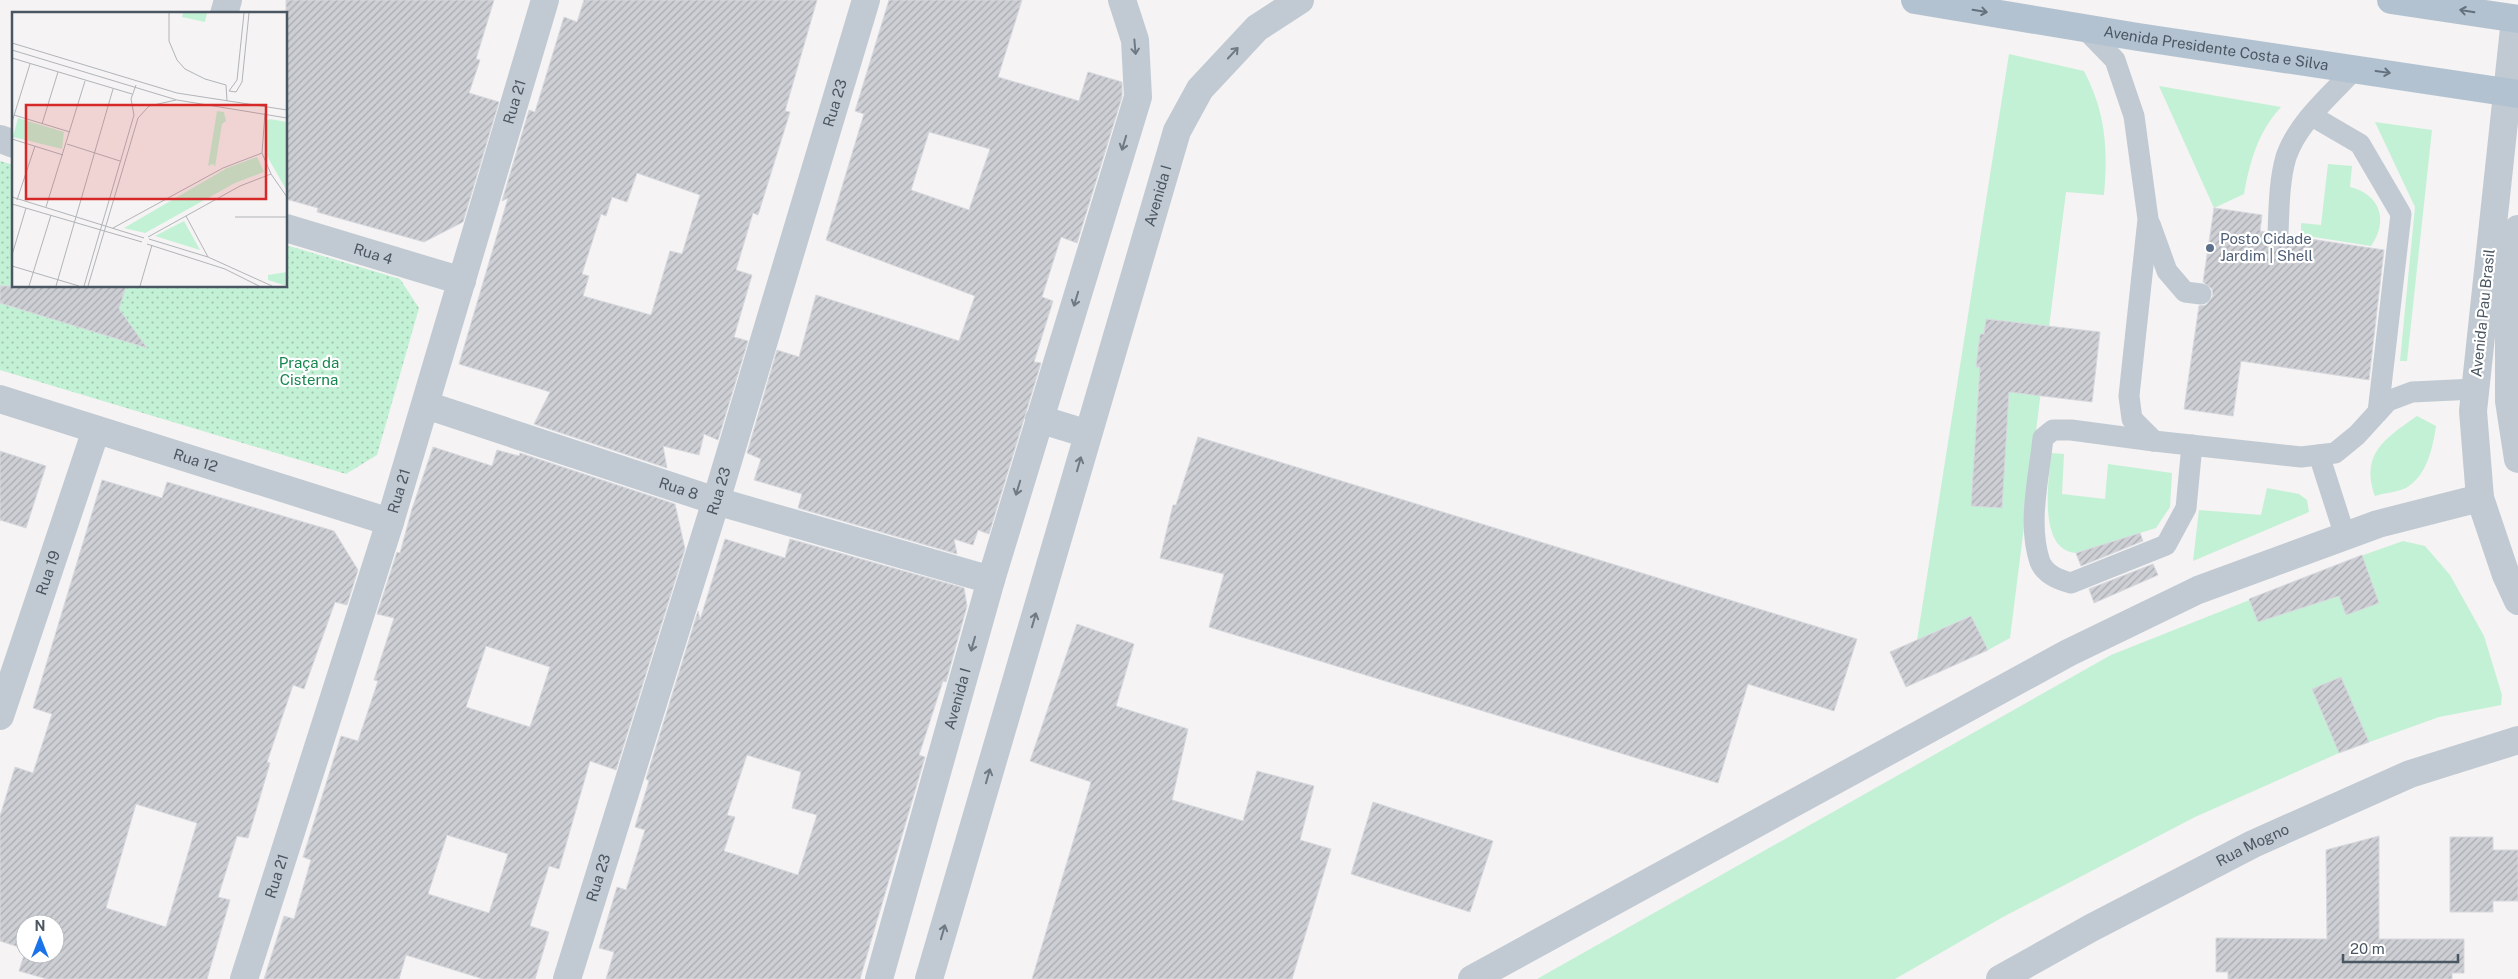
<svg xmlns="http://www.w3.org/2000/svg" width="2518" height="979" font-family="'Public Sans',sans-serif">
<style>
.green{fill:#c3f1d5}
.park{fill:url(#park-dots)}
.building{fill:url(#building-hatch);stroke:#d7d9de;fill-rule:evenodd}
.lines{fill:none;stroke-linecap:round;stroke-linejoin:round}
.service{stroke:#c1cad2;stroke-width:21}
.pedestrian{stroke:#c1cad2;stroke-width:28}
.minor{stroke:#c1cad2;stroke-width:28}
.tertiary{stroke:#c1cad2;stroke-width:28}
.primary{stroke:#b3c2d1;stroke-width:28}
.oneway{stroke:#64717d}
.oneway2{stroke:#6e7983}
.service-dot{fill:#5c6f8a;stroke:#fff;stroke-width:2}
.labels{text-anchor:middle;stroke-width:4.5;stroke-linejoin:round;paint-order:stroke}
.street-label{font-size:15px;fill:#4a5661;stroke:#fff}
.service-label{font-size:15px;fill:#4e5e75;stroke:#fff;text-anchor:start}
.park-label{font-size:15px;fill:#17864f;stroke:#fff}
.inset-road{fill:none;stroke:#b1b4b9;stroke-width:1}
.view{fill:#d62828;fill-opacity:0.15;stroke:#d62828;stroke-width:2.5}
.inset-edge{fill:none;stroke:#4a5661;stroke-width:2.5}
</style>
<defs>
<pattern id="park-dots" width="8" height="8" patternUnits="userSpaceOnUse" patternTransform="scale(1.25)"><rect width="8" height="8" fill="#c3f1d5"/><path d="M2 2h.1M6 6h.1" fill="none" stroke="#a0c6b0" stroke-width="1.8" stroke-linecap="round"/></pattern>
<pattern id="building-hatch" width="6" height="6" patternUnits="userSpaceOnUse" patternTransform="scale(1.25)"><rect width="6" height="6" fill="#cdcfd5"/><path d="M-1 1l2-2M0 6l6-6M5 7l2-2" fill="none" stroke="#a8abb0"/></pattern>
</defs>
<rect width="100%" height="100%" fill="#f5f3f3"/>
<!-- green -->
<g class="green">
<path d="M 2009,54 L 2084,71 C 2106,113 2108,149 2104,195 L 2066,192 L 2010,638 L 1988,650 L 1970,616 L 1917,640 Z"/>
<path d="M 2159,86 L 2281,107 C 2258,132 2250,161 2244,194 L 2214,208 Z"/>
<polygon points="2375,122 2432,130 2407,361 2400,361 2415,207"/>
<path d="M 2328,164 L 2352,166 L 2350,187 C 2380,194 2389,221 2371,246 L 2301,235 L 2301,223 L 2321,225 Z"/>
<path d="M 2417,416 L 2436,426 C 2433,447 2427,476 2406,488 C 2398,492 2384,493 2375,496 C 2360,453 2386,438 2417,416 Z"/>
<path d="M 2051,453 L 2064,454 L 2062,494 L 2105,499 L 2108,464 L 2172,473 L 2170,507 L 2156,528 L 2076,553 C 2037,550 2049,479 2051,453 Z"/>
<polygon points="2267,488 2299,494 2307,500 2309,512 2193,561 2199,510 2261,515"/>
<polygon points="2403,541 2425,546 2450,575 2484,636 2502,695 2501,705 2439,717 2339,753 2195,817 2003,917 1895,979 1537,979 2111,655 2355,558"/>
</g>
<!-- park -->
<polygon class="park" points="0,161 14,165 14,286 286,286 286,245 400,279 419,308 377,455 346,474 0,370"/>
<!-- building -->
<g class="building">
<polygon points="286,0 494,0 476,59 480,60 469,93 499,102 463,222 424,242 317,212 318,208 286,199"/>
<path d="M 584,0 L 817,0 L 785,111 L 790,112 L 758,215 L 753,213 L 736,270 L 752,275 L 734,337 L 748,341 L 718,440 L 704,434 L 699,455 L 663,446 L 667,468 L 534,424 L 550,392 L 459,364 L 508,198 L 502,201 L 529,110 L 535,112 L 564,17 L 577,22 ZM 637,173 L 700,195 L 682,254 L 670,251 L 651,315 L 583,296 L 589,276 L 582,274 L 601,214 L 606,216 L 612,197 L 627,202 Z"/>
<path d="M 889,0 L 1022,0 L 998,77 L 1079,101 L 1088,72 L 1122,82 L 1122,97 L 1077,243 L 1061,237 L 1042,297 L 1053,301 L 1034,362 L 1041,363 L 989,534 L 978,530 L 973,545 L 954,539 L 957,554 L 798,508 L 802,494 L 754,480 L 761,459 L 747,453 L 777,350 L 799,357 L 816,295 L 959,341 L 975,296 L 826,240 L 864,114 L 855,111 ZM 929,132 L 990,149 L 969,210 L 911,190 Z"/>
<polygon points="2214,208 2262,215 2260,231 2266,232 2267,240 2277,246 2284,245 2290,236 2384,250 2369,380 2241,361 2233,416 2184,409 2199,306 2206,305 2213,296 2212,289 2203,282"/>
<polygon points="0,286 126,286 119,309 147,348 0,303"/>
<polygon points="1986,319 2100,332 2092,402 2009,392 2002,508 1971,506 1980,367 1976,367 1980,334 1984,334"/>
<polygon points="1198,437 1857,639 1834,711 1748,684 1718,783 1209,627 1224,574 1160,558 1173,505 1176,505"/>
<path d="M 433,447 L 492,466 L 497,450 L 519,456 L 520,453 L 675,504 L 685,549 L 616,770 L 590,761 L 559,869 L 549,866 L 530,926 L 549,932 L 535,979 L 483,979 L 406,955 L 399,979 L 264,979 L 284,916 L 294,919 L 311,860 L 303,857 L 341,736 L 358,741 L 378,681 L 374,680 L 394,618 L 377,614 L 397,552 L 400,553 L 412,509 ZM 486,646 L 550,667 L 530,727 L 466,707 ZM 447,835 L 508,854 L 489,913 L 428,894 Z"/>
<polygon points="0,451 46,466 26,528 0,520"/>
<path d="M 102,480 L 162,498 L 167,482 L 334,531 L 358,570 L 347,605 L 335,602 L 304,689 L 293,685 L 267,762 L 270,763 L 248,838 L 237,836 L 218,897 L 230,900 L 207,979 L 47,979 L 19,971 L 25,952 L 25,954 L 55,954 L 55,924 L 25,924 L 25,949 L 0,941 L 0,816 L 15,767 L 33,773 L 52,714 L 33,708 ZM 136,804 L 197,823 L 166,927 L 106,908 Z"/>
<polygon points="2140,533 2143,541 2081,566 2076,553"/>
<path d="M 725,539 L 785,558 L 790,539 L 964,588 L 967,606 L 946,682 L 943,681 L 919,755 L 925,757 L 860,979 L 606,979 L 614,952 L 599,948 L 617,887 L 626,890 L 645,830 L 635,827 L 649,781 L 646,779 L 698,611 L 700,620 ZM 747,755 L 801,772 L 792,808 L 817,815 L 798,875 L 724,851 L 735,817 L 727,815 Z"/>
<polygon points="2362,555 2379,603 2346,615 2339,596 2258,622 2249,599"/>
<polygon points="2153,564 2158,575 2094,603 2089,589"/>
<polygon points="1971,616 1988,650 1906,687 1890,652"/>
<polygon points="1077,624 1134,644 1116,706 1188,729 1172,800 1243,821 1257,771 1314,786 1300,840 1331,849 1292,979 1032,979 1091,782 1030,761"/>
<polygon points="2341,677 2369,742 2339,753 2312,689"/>
<polygon points="1373,802 1493,841 1470,912 1351,874"/>
<polygon points="2379,836 2379,939 2464,939 2464,973 2452,973 2452,979 2228,979 2228,972 2216,972 2216,938 2327,939 2326,850"/>
<polygon points="2450,837 2493,837 2493,850 2518,850 2518,901 2493,901 2493,912 2450,912"/>
</g>
<g class="lines">
<!-- service -->
<g class="service">
<polyline points="2084,28 2115,60 2134,116 2148,219 2129,396 2132,419 2154,441 2301,457 2335,453 2357,435 2388,401 2412,392 2475,389"/>
<polyline points="2312,116 2360,144 2401,214 2378,412"/>
<polyline points="2150,224 2167,271 2185,292 2201,294"/>
<path d="M 2278,234 C 2279,209 2279,181 2286,157 C 2298,122 2331,95 2355,69"/>
<path d="M 2154,441 L 2071,430 L 2053,430 L 2043,438 C 2039,477 2027,524 2040,562 C 2045,574 2059,580 2071,583 L 2166,545 L 2186,508 L 2192,445"/>
<polyline points="2319,455 2345,536"/>
</g>
<!-- pedestrian -->
<polyline class="pedestrian" points="2518,229 2509,327 2509,401 2518,459"/>
<!-- minor -->
<g class="minor">
<polyline points="224,14 228,0"/>
<polyline points="2515,19 2473,411 2480,498 2506,575 2518,601"/>
<polyline points="0,139 14,144"/>
<path id="s1" d="M 286,228 L 462,281"/>
<path id="s2" d="M 0,399 L 390,522"/>
<path id="s3" d="M 426,405 L 716,501 L 991,580"/>
<path id="s4" d="M 0,716 L 96,430"/>
<path id="s5" d="M 244,979 L 390,522 L 545,0"/>
<path id="s6" d="M 567,979 L 716,501 L 866,0"/>
<polyline points="1472,979 2068,653 2198,590 2378,524 2480,498"/>
<path id="s7" d="M 2000,979 L 2091,928 L 2253,844 L 2410,774 L 2518,740"/>
</g>
<!-- tertiary -->
<g class="tertiary">
<polyline points="1039,419 1088,434"/>
<path id="s8" d="M 879,979 L 991,580 L 1138,97 L 1135,40 L 1122,0"/>
<path id="s9" d="M 929,979 L 1177,131 L 1200,89 L 1257,28 L 1300,0"/>
</g>
<!-- primary -->
<g class="primary">
<path id="s10" d="M 1915,0 L 2138,37 L 2518,94"/>
<polyline points="2391,0 2518,19"/>
</g>
</g>
<!-- one-way arrows -->
<defs><path id="oneway-shaft" d="M-6 0H5M1.5-3L5.5 0L1.5 3" fill="none" stroke-width="1.6" stroke-linecap="round" stroke-linejoin="round" transform="scale(1.25)"/></defs>
<g class="oneway">
<use href="#oneway-shaft" transform="translate(1980 11) rotate(9)"/>
<use href="#oneway-shaft" transform="translate(2467 11) rotate(-171)"/>
<use href="#oneway-shaft" transform="translate(2383 72) rotate(8)"/>
</g>
<g class="oneway2">
<use href="#oneway-shaft" transform="translate(1135 47) rotate(85)"/>
<use href="#oneway-shaft" transform="translate(1233 53) rotate(-47)"/>
<use href="#oneway-shaft" transform="translate(1124 143) rotate(107)"/>
<use href="#oneway-shaft" transform="translate(1076 299) rotate(107)"/>
<use href="#oneway-shaft" transform="translate(1079 464) rotate(-74)"/>
<use href="#oneway-shaft" transform="translate(1018 488) rotate(107)"/>
<use href="#oneway-shaft" transform="translate(1034 620) rotate(-74)"/>
<use href="#oneway-shaft" transform="translate(973 644) rotate(106)"/>
<use href="#oneway-shaft" transform="translate(988 776) rotate(-74)"/>
<use href="#oneway-shaft" transform="translate(943 932) rotate(-74)"/>
</g>
<!-- markers -->
<circle class="service-dot" cx="2210" cy="248" r="5"/>
<g class="labels">
<!-- street labels -->
<g class="street-label">
<text dy="5" stroke="none"><textPath href="#s10" startOffset="305">Avenida Presidente Costa e Silva</textPath></text>
<text dy="5" stroke="none"><textPath href="#s6" startOffset="916">Rua 23</textPath></text>
<text dy="5" stroke="none"><textPath href="#s5" startOffset="918">Rua 21</textPath></text>
<text dy="5" stroke="none"><textPath href="#s9" startOffset="816">Avenida I</textPath></text>
<text dy="5" stroke="none"><textPath href="#s1" startOffset="91">Rua 4</textPath></text>
<text transform="translate(2483 313) rotate(-84)" y="5">Avenida Pau Brasil</text>
<text dy="5" stroke="none"><textPath href="#s2" startOffset="205">Rua 12</textPath></text>
<text dy="5" stroke="none"><textPath href="#s3" startOffset="266">Rua 8</textPath></text>
<text dy="5" stroke="none"><textPath href="#s6" startOffset="511">Rua 23</textPath></text>
<text dy="5" stroke="none"><textPath href="#s5" startOffset="512">Rua 21</textPath></text>
<text dy="5" stroke="none"><textPath href="#s4" startOffset="151">Rua 19</textPath></text>
<text dy="5" stroke="none"><textPath href="#s8" startOffset="291">Avenida I</textPath></text>
<text dy="5" stroke="none"><textPath href="#s7" startOffset="286">Rua Mogno</textPath></text>
<text dy="5" stroke="none"><textPath href="#s5" startOffset="108">Rua 21</textPath></text>
<text dy="5" stroke="none"><textPath href="#s6" startOffset="106">Rua 23</textPath></text>
</g>
<!-- service labels -->
<g class="service-label">
<text x="2220" y="244">Posto Cidade<tspan x="2220" dy="17">Jardim | Shell</tspan></text>
</g>
<!-- park labels -->
<g class="park-label">
<text x="309" y="368">Praça da<tspan x="309" dy="17">Cisterna</tspan></text>
</g>
</g>
<!-- overview -->
<g transform="translate(12 12)">
<rect width="275" height="275" fill="#f5f3f3"/>
<path d="M 171,1 L 195,1 L 193,10 L 170,5 ZM 205,99 L 212,100 L 214,109 L 210,112 L 203,155 L 201,152 L 196,154 ZM 258,107 L 275,110 L 275,179 L 255,144 L 254,109 ZM 245,145 L 252,160 L 223,171 L 133,221 L 112,216 L 215,156 ZM 172,209 L 188,238 L 143,224 ZM 275,260 L 275,274 L 256,268 L 256,263 Z" fill="#c3f1d5"/>
<path d="M 6,106 L 52,120 L 50,137 L 1,125 Z" fill="#c3f1d5"/>
<path class="inset-road" d="M 157,1 L 157,29 L 165,48 L 173,57 L 193,67 L 214,73 L 215,89M 0,31 L 165,81 L 275,98M 0,38 L 165,88 L 275,106M 0,46 L 120,82M 217,79 L 224,80 L 230,70 L 237,1M 217,79 L 225,68 L 232,1M 253,101 L 250,141 L 259,162 L 275,185M 2,103 L 58,120M 0,110 L 18,52M 30,112 L 46,60M 0,127 L 51,143M 55,132 L 108,149M 0,185 L 132,226M 5,188 L 23,134M 0,192 L 130,230M 34,195 L 73,69M 174,204 L 196,245M 223,205 L 275,205M 101,216 L 211,156 L 250,141M 136,225 L 228,174 L 259,162M 137,227 L 196,245 L 260,274M 135,232 L 213,257 L 247,274M 0,243 L 14,196M 0,254 L 67,274M 17,274 L 39,203M 44,274 L 101,77M 72,274 L 122,103 L 119,87 L 124,73M 76,274 L 126,106 L 137,94 L 164,88M 128,274 L 140,233"/>
<path class="view" d="M 14,93 L 254,93 L 254,187 L 14,187 Z"/>
<rect width="275" height="275" class="inset-edge"/>
</g>
<!-- north arrow -->
<g transform="translate(40 939)"><circle r="24" fill="#ffffff" stroke="#b7bbc0"/>
<path d="M0-4L9 19L0 12L-9 19Z" fill="#1a73e8"/>
<text y="-8" font-size="14" font-weight="bold" text-anchor="middle" fill="#4a5661">N</text>
</g>
<!-- scale -->
<path d="M2343 954v8h115v-8" fill="none" stroke="#4a5661" stroke-width="2.5"/>
<text x="2350" y="954" font-size="15" fill="#4a5661" stroke="#ffffff" stroke-width="4" paint-order="stroke">20 m</text>
</svg>
